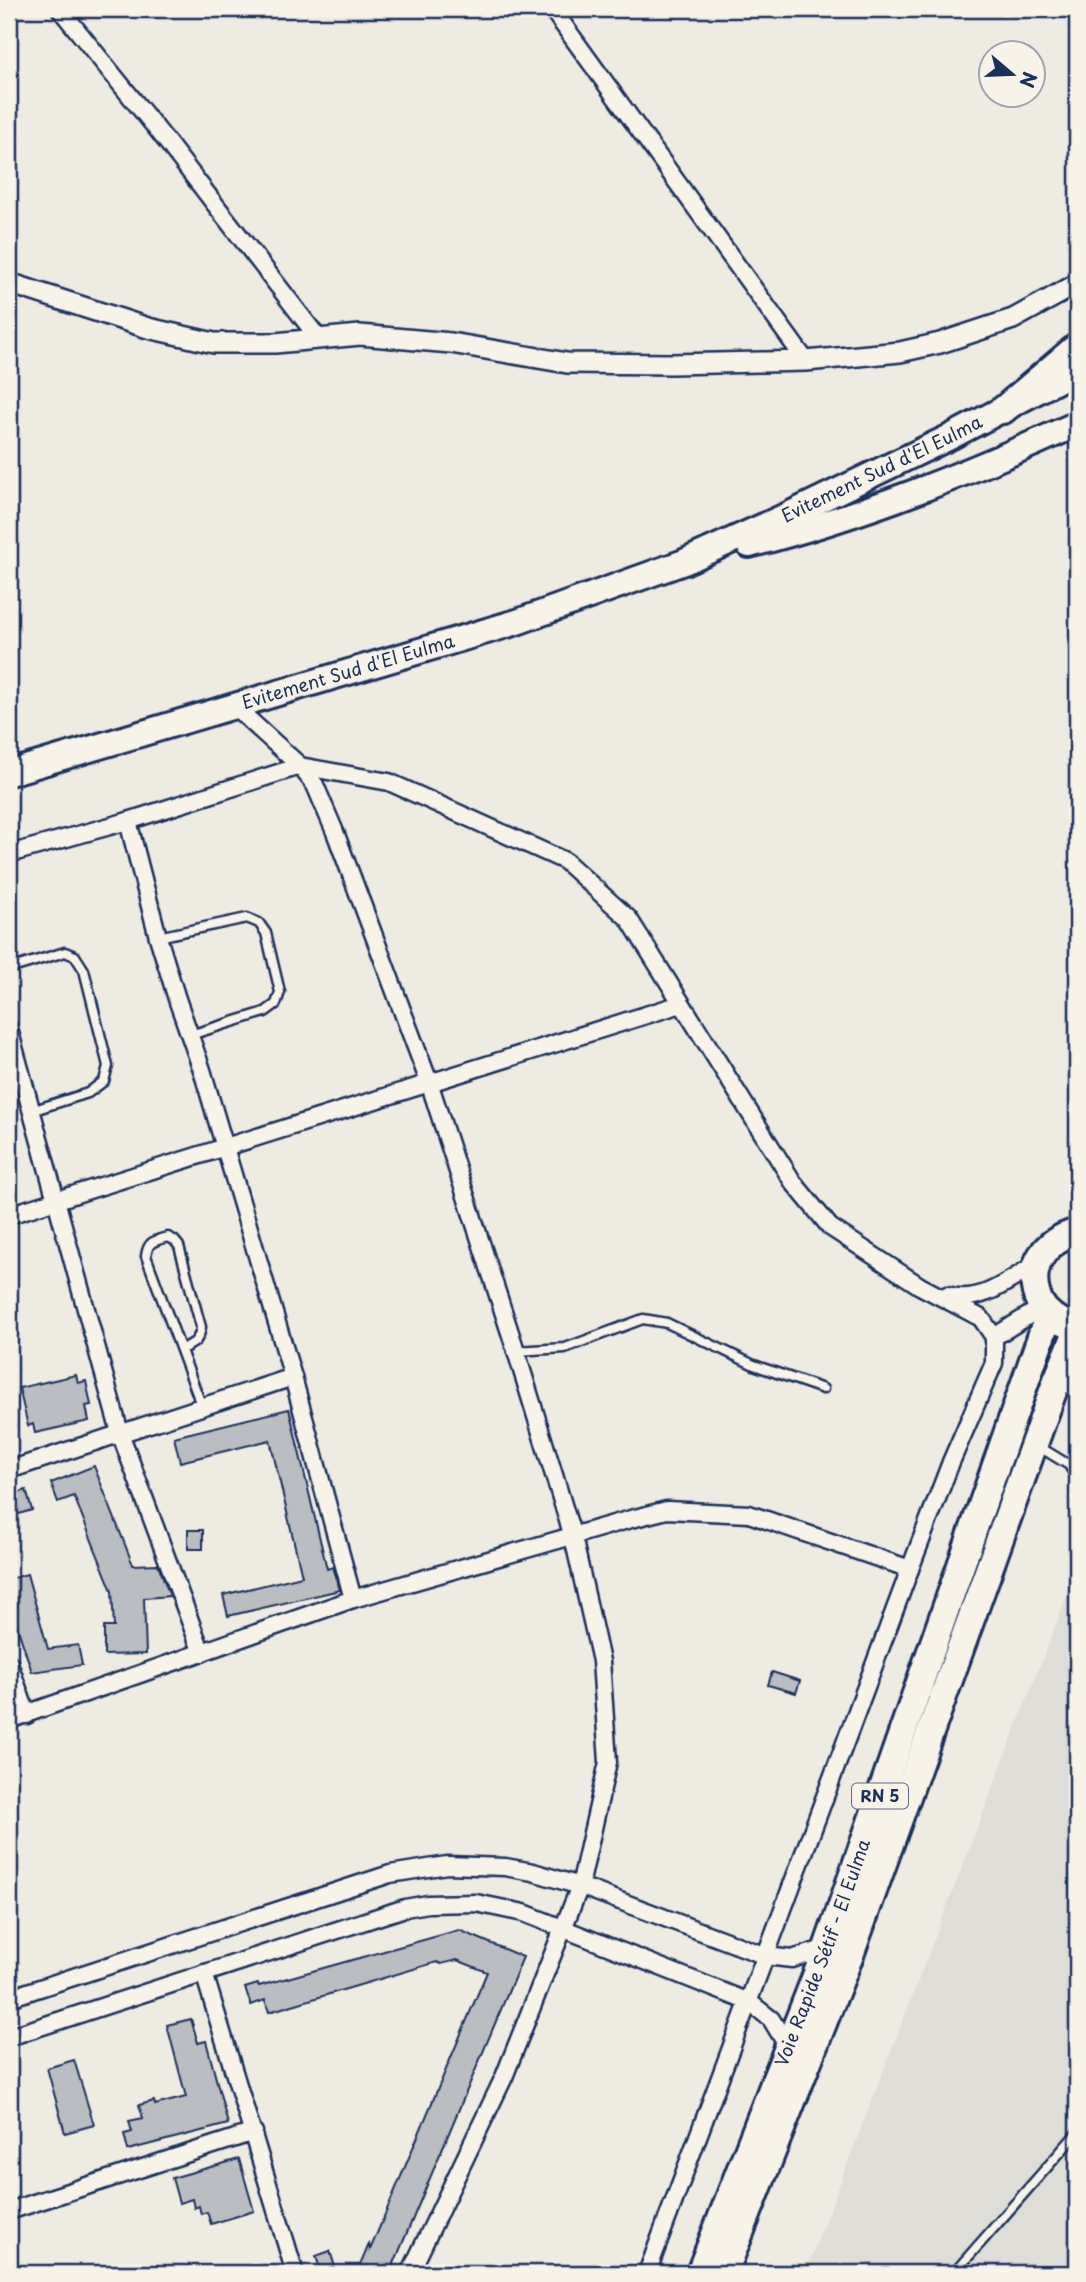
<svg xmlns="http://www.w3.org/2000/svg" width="1086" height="2282" font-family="'Playpen Sans',sans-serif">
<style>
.built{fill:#deddd8}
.building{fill:#babdc2;stroke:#1b2f5e;stroke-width:2}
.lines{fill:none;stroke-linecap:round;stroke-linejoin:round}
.service-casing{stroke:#1b2f5e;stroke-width:13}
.minor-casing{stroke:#1b2f5e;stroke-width:21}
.tertiary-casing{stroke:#1b2f5e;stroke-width:24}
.primary-casing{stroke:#1b2f5e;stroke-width:30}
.trunk-casing{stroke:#1b2f5e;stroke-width:32}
.service{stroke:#f7f3e8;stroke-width:8}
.minor{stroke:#f7f3e8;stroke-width:16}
.tertiary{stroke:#f7f3e8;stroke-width:19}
.primary{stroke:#f7f3e8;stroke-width:24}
.trunk{stroke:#f7f3e8;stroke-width:26}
.labels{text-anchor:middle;stroke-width:7;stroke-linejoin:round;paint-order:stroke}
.shield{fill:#f7f3e8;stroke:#5d6a87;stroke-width:2}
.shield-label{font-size:16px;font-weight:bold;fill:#1b2f5e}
.street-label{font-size:18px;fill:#1b2f5e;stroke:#f7f3e8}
</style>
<rect width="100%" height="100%" fill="#eeebe2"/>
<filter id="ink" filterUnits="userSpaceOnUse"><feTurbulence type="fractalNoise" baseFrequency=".0143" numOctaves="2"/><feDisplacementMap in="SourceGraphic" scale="14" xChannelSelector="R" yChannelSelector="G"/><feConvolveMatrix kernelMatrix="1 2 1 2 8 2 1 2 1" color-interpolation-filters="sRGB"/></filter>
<g filter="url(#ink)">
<!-- built -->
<polygon class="built" points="1077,1570 1077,2273 805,2273"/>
<!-- building -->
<g class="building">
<polygon points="76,1375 78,1383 86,1381 91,1405 86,1406 89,1421 35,1433 33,1424 28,1426 19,1388"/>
<polygon points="289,1409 327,1569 333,1567 340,1590 228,1616 223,1595 302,1576 270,1440 180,1462 174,1437"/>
<polygon points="94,1466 133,1565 158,1564 170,1596 144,1598 146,1654 104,1655 104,1627 114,1627 112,1591 74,1496 58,1502 51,1483"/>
<polygon points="26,1490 32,1510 9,1517 9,1496"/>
<rect x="188" y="1530" width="15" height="19"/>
<polygon points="27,1574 48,1649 78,1645 82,1665 32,1672 9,1602 9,1579"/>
<polygon points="772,1672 800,1681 796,1693 768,1685"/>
<polygon points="459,1930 523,1957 390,2273 357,2273 369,2244 370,2250 487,1972 457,1960 441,1964 437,1962 269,2012 265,2000 251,2005 245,1988 258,1984 259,1986"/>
<polygon points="191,2019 198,2043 206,2041 228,2124 128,2150 124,2134 132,2132 129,2121 143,2118 139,2105 154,2101 155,2105 186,2097 167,2025"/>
<polygon points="74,2060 94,2125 65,2133 47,2068"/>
<polygon points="239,2159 254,2211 211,2224 207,2212 201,2214 199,2206 194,2208 192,2199 179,2203 172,2178"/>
<polygon points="330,2251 335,2267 321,2272 316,2256"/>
</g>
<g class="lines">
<defs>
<g id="service">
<polyline points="158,937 247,918 259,923 266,933 280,992 276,1004 265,1012 190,1035"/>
<polyline points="9,969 65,952 75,956 84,970 108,1066 104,1081 88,1093 31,1111"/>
<path d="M 181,1349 C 194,1344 199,1341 201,1327 L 179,1246 L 174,1240 L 168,1237 C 154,1241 148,1241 146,1256 L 202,1407"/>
<polyline points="516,1351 565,1348 643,1319 667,1323 754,1365 823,1389"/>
<polyline points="1060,1382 1077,1395"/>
<polyline points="1038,1446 1069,1465 1077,1479"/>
<polyline points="954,2273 1077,2133"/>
</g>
<g id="minor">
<polyline points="60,9 160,133 319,339"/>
<polyline points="552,9 806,361"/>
<polyline points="234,706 300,766 389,782 565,861 629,919 793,1182 830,1227 920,1286 981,1318 994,1337 994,1363 951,1462 910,1569 749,1514 667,1510 631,1519 353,1599"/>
<polyline points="9,854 128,821 300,766 315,785 335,832 429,1082 516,1351 573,1537 601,1661 608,1762 580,1886 504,2077 410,2273"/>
<polyline points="9,1029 120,1433 202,1653"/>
<polyline points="9,1215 681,1004"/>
<path d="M 947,1295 C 980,1305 1010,1280 1037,1263"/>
<polyline points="994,1337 1042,1307"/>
<polyline points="9,1470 293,1377"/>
<polyline points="9,1663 27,1715"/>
<polyline points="9,1720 353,1599 293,1377 202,1070 177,999 158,937 128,821"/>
<polyline points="204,1973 295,2273"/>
<polyline points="9,1998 390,1874 447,1865 505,1867 533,1872 580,1886 766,1956 792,1959 827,1948"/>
<polyline points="9,2037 405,1908 428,1904 476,1903 524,1913 749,2002 771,2019 788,2047"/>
<polyline points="9,2211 254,2132"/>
<polyline points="647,2273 910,1569"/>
</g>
<polyline id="tertiary" points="9,283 148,328 214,343 275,343 360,335 451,343 567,363 671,364 806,361 900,352 940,343 1013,319 1077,284"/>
<g id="primary">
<path d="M 749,545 C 863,516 971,472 1077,424"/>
<path id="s1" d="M 9,773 L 517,622 L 684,562 L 786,516 L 952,436 L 1077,370"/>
</g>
<g id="trunk">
<polyline points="1003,410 1077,347"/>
<path d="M 1062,1322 C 1034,1311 1026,1275 1044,1252 C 1052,1241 1065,1236 1077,1232"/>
<path id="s2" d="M 700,2273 L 827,1948 L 1049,1314"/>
<polyline points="724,2273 850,1955 1057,1380 1077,1332"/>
</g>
</defs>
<!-- service casing -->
<use href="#service" class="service-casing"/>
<!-- minor casing -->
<use href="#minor" class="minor-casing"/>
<!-- tertiary casing -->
<use href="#tertiary" class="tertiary-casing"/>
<!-- primary casing -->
<use href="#primary" class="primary-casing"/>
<!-- trunk casing -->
<use href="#trunk" class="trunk-casing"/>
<!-- service -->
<use href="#service" class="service"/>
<!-- minor -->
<use href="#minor" class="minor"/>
<!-- tertiary -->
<use href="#tertiary" class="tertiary"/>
<!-- primary -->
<use href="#primary" class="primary"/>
<!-- trunk -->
<use href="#trunk" class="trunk"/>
</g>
</g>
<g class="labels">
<!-- shield labels -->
<rect class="shield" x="852" y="1783.5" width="56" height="25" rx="5"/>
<g class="shield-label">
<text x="880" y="1802">RN 5</text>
</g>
<!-- street labels -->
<g class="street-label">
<text dy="6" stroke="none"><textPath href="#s1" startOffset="926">Evitement Sud d'El Eulma</textPath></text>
<text dy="6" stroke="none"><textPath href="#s1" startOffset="354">Evitement Sud d'El Eulma</textPath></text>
<text dy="6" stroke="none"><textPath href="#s2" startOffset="343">Voie Rapide Sétif - El Eulma</textPath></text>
</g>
</g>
<!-- margin -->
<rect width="1086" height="2282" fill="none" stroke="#f7f3e8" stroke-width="35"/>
<rect x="18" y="18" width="1051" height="2247" fill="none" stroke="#1b2f5e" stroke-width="2.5" filter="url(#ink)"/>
<!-- north arrow -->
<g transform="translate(1012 74) rotate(109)"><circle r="33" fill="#f7f3e8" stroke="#9fa5b1" stroke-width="2"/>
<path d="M0-5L12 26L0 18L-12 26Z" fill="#1b2f5e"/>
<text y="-10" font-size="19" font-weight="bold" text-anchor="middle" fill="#1b2f5e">N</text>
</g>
</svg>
